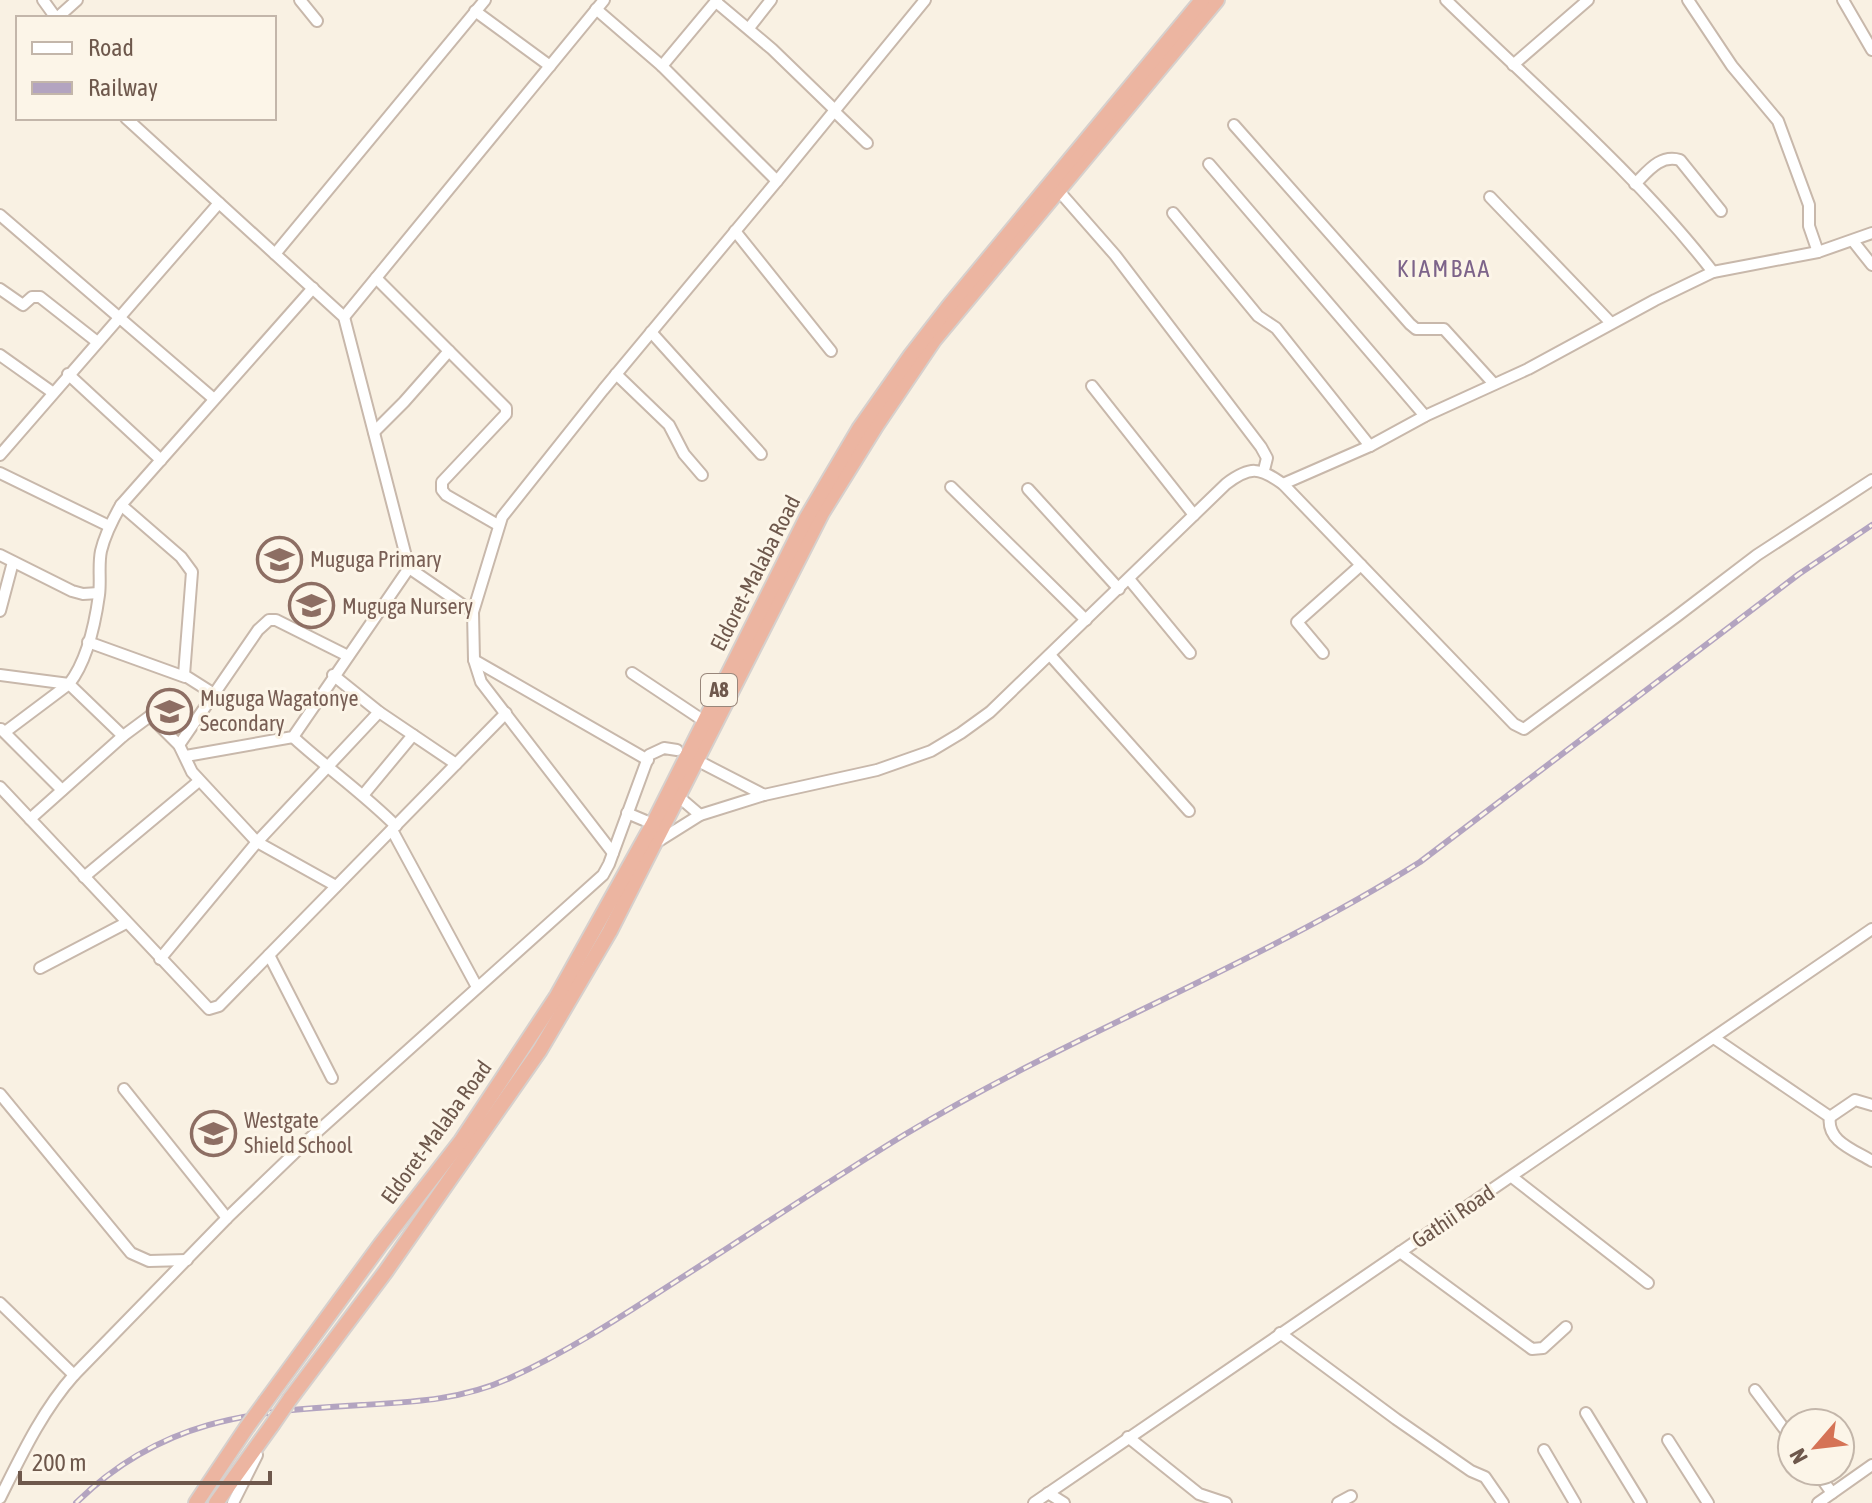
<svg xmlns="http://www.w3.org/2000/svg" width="1872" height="1503" font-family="'Asap Condensed',sans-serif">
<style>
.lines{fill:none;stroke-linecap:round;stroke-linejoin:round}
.minor-casing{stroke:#c8b8ab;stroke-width:14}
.highway-casing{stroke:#d6d0cd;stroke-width:18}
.minor{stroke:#fff;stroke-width:10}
.highway{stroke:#ecb5a1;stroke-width:14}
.rail-casing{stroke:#b3a4c0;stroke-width:6}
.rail{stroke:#fcf5e8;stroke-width:3;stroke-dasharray:9;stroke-linecap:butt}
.highway-bridge-casing{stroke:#d6d0cd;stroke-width:18;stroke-linecap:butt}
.highway-bridge{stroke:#ecb5a1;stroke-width:14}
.labels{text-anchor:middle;stroke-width:6;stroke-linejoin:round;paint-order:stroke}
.shield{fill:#fcf5e8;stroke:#99877b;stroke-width:2}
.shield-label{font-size:20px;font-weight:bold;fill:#6e584c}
.education-label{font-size:22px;fill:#785e54;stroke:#fcf5e8;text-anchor:start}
.street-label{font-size:22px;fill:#6e584c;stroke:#fcf5e8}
.neighbourhood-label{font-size:24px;letter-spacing:2px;fill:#7d648a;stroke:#fcf5e8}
</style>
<rect width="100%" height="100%" fill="#f9f1e3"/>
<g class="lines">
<defs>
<g id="minor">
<polyline points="43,0 56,18"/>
<polyline points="300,0 317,21"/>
<path d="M 1446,0 C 1535,87 1637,174 1713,272"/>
<polyline points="1688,0 1732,66 1778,121 1809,205 1809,226 1818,252"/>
<polyline points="1843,0 1872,50"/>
<polyline points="716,2 772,49 836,111"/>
<polyline points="596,9 662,66 777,181 925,0"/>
<polyline points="475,11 550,66"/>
<polyline points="57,18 77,0"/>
<polyline points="749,28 771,0"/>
<polyline points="1513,65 1588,0"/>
<polyline points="662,66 717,0"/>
<polyline points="835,112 867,143"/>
<polyline points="126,118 344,317 409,568 473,612"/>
<polyline points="1234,125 1410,324 1416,329 1444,329 1494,384"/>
<polyline points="1209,164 1425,416"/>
<path d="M 1635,184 C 1648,171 1660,154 1680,160 L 1721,211"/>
<polyline points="1058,190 1115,255 1261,447 1267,458 1264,470"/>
<polyline points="1490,197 1611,323"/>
<polyline points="1173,213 1258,316 1276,328 1370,446"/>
<polyline points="0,215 214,399"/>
<polyline points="735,231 831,351"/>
<polyline points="1853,241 1872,265"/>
<polyline points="275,254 485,0"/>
<polyline points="376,278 506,408 506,414 442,482 442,490 446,495 498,525"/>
<polyline points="0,289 23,305 32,297 40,297 96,341"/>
<polyline points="344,317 604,0"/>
<polyline points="651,332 761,454"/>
<polyline points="0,355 52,392"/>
<polyline points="68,374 161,460"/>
<polyline points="616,374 669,425 684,454 702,475"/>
<polyline points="1092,386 1194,515"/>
<polyline points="374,432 404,402 449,351"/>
<polyline points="0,455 219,203"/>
<polyline points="0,473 109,526"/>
<polyline points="1283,484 1370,446 1425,416 1528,369 1655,300 1713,272 1818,252 1872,233"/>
<polyline points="951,487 1086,620"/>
<polyline points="1028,489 1119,589"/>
<polyline points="121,505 181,557 192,572 184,675 214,694"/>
<polyline points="0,555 72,591 83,594 99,593"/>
<polyline points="1129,579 1190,653"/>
<polyline points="0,611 13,562"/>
<polyline points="88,642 185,677"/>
<polyline points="1323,653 1297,622 1361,565"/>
<polyline points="1050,655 1189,811"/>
<polyline points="474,660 648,760"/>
<polyline points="632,673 704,721"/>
<polyline points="0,675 69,684 123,736"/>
<polyline points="333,675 379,712 456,764"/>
<polyline points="1,729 62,790"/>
<path d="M 5,732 L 69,684 C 87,661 95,624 99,595 C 101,581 98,565 101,551 C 105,534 113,519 121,505 L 313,288"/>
<path d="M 293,737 C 327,768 363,793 396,826"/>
<polyline points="179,745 258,630 269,620 276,620 348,656"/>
<polyline points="186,756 293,737 409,568"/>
<path d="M 704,764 L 764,795 L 877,770 L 931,751 L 961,733 L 990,712 L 1226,484 C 1250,466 1259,467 1283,484 L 1514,724 L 1524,729 L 1677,616 L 1757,555 L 1872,480"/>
<polyline points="0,787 209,1009 219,1006 506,713"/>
<polyline points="364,794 413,735"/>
<polyline points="679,797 700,815"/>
<polyline points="627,813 653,824"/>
<polyline points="30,819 123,736 150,716 179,745 192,772 257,842 336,886"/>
<polyline points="392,830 477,987"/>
<polyline points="657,842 700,815 764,795"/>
<polyline points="613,853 481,682 474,660 473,612 502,517 603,390 777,181"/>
<polyline points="84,877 199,781"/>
<polyline points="269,955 332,1078"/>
<polyline points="160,959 257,842 379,712"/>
<polyline points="40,968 126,923"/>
<polyline points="1714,1038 1830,1117"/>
<polyline points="124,1089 227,1218"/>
<polyline points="0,1094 131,1253 149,1261 187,1260"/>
<path d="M 1830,1117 C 1826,1141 1854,1150 1872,1161"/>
<polyline points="1830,1117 1855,1100 1872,1105"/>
<polyline points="1512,1177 1648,1283"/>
<polyline points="1400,1252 1532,1349 1543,1348 1566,1327"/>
<polyline points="0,1303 74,1375"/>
<polyline points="1280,1333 1396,1419 1471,1471 1485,1477 1503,1503"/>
<polyline points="1755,1390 1792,1439"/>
<polyline points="1586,1413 1641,1503"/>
<polyline points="1128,1437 1199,1494 1226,1503"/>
<polyline points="1668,1440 1708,1503"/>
<polyline points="1544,1450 1575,1503"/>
<polyline points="1816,1471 1832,1493"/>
<polyline points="1048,1493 1064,1503"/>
<path d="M 0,1498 C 21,1456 42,1411 74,1375 L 227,1218 L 308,1140 L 603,875 L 609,864 L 649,755 L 664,748 L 677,750"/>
<polyline points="233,1503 257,1455"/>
<polyline points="1034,1503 1872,929"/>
<polyline points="1338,1503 1351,1496"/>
<polyline points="1818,1503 1872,1465"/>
</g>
<g id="highway">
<polyline points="290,1399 386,1271 540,1050 610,931 822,513 876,426 934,340 1217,0"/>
<polyline points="266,1401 381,1244 461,1141 557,996 653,824 807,517 859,429 911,355 949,306 1202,0"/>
<polyline points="196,1503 247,1427"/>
<polyline points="216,1503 272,1425"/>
</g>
</defs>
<!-- minor casing -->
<use href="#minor" class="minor-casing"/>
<!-- highway casing -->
<use href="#highway" class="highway-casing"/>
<!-- minor -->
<use href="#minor" class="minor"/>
<!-- highway -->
<use href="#highway" class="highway"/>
<defs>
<path id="rail" d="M 76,1503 C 160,1420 249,1411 362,1405 C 413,1402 462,1400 510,1378 C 565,1353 616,1320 667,1287 C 746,1237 824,1184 904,1135 C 1071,1034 1255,966 1420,862 L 1799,574 L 1872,525"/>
</defs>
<!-- rail casing -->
<use href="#rail" class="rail-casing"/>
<!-- rail -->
<use href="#rail" class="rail"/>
<defs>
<g id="highway-bridge">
<polyline points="272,1425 290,1399"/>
<polyline points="247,1427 266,1401"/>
</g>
</defs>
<!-- highway-bridge casing -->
<use href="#highway-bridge" class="highway-bridge-casing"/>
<!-- highway-bridge -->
<use href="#highway-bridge" class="highway-bridge"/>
</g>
<!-- icons -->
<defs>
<symbol id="school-ring" viewBox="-11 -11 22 22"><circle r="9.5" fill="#fcf5e8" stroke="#8d6e63" stroke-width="1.5"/><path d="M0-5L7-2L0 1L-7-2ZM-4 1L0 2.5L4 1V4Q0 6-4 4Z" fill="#8d6e63"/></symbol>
</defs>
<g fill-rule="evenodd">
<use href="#school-ring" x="254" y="534" width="51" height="51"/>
<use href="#school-ring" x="286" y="580" width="51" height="51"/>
<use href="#school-ring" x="144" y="686" width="51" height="51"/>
<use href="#school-ring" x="188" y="1108" width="51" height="51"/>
</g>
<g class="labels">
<!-- shield labels -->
<rect class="shield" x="701" y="674" width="36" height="32" rx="6"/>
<g class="shield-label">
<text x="719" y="697">A8</text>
</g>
<!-- education labels -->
<g class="education-label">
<text x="310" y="567">Muguga Primary</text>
<text x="342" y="614">Muguga Nursery</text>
<text x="200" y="706">Muguga Wagatonye<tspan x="200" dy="25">Secondary</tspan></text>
<text x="244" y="1128">Westgate<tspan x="244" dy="25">Shield School</tspan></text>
</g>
<!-- street labels -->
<g class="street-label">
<text transform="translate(755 573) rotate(-63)" y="8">Eldoret-Malaba Road</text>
<text transform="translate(436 1132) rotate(-54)" y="8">Eldoret-Malaba Road</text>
<text transform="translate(1453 1216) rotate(-34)" y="8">Gathii Road</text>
</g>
<!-- neighbourhood labels -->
<g class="neighbourhood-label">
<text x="1444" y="277">KIAMBAA</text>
</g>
</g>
<!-- legend -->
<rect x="16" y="16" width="260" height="104" fill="#fcf5e8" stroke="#c3b6aa" stroke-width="2"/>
<rect x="32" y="42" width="40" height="12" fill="#ffffff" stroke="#c3b6aa" stroke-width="2"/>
<text x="88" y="56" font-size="24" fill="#6e584c">Road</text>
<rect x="32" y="82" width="40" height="12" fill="#b3a4c0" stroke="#c3b6aa" stroke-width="2"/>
<text x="88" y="96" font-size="24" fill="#6e584c">Railway</text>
<!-- north arrow -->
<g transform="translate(1816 1447) rotate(242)"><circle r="38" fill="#fcf5e8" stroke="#c3b6aa" stroke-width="2"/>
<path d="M0-6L14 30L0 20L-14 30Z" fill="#d57356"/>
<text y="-12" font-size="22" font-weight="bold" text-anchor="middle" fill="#6e584c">N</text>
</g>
<!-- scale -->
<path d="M20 1471v12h250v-12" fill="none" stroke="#6e584c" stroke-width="4"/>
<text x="32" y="1471" font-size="24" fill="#6e584c" stroke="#fcf5e8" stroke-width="6" paint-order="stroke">200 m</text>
</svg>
